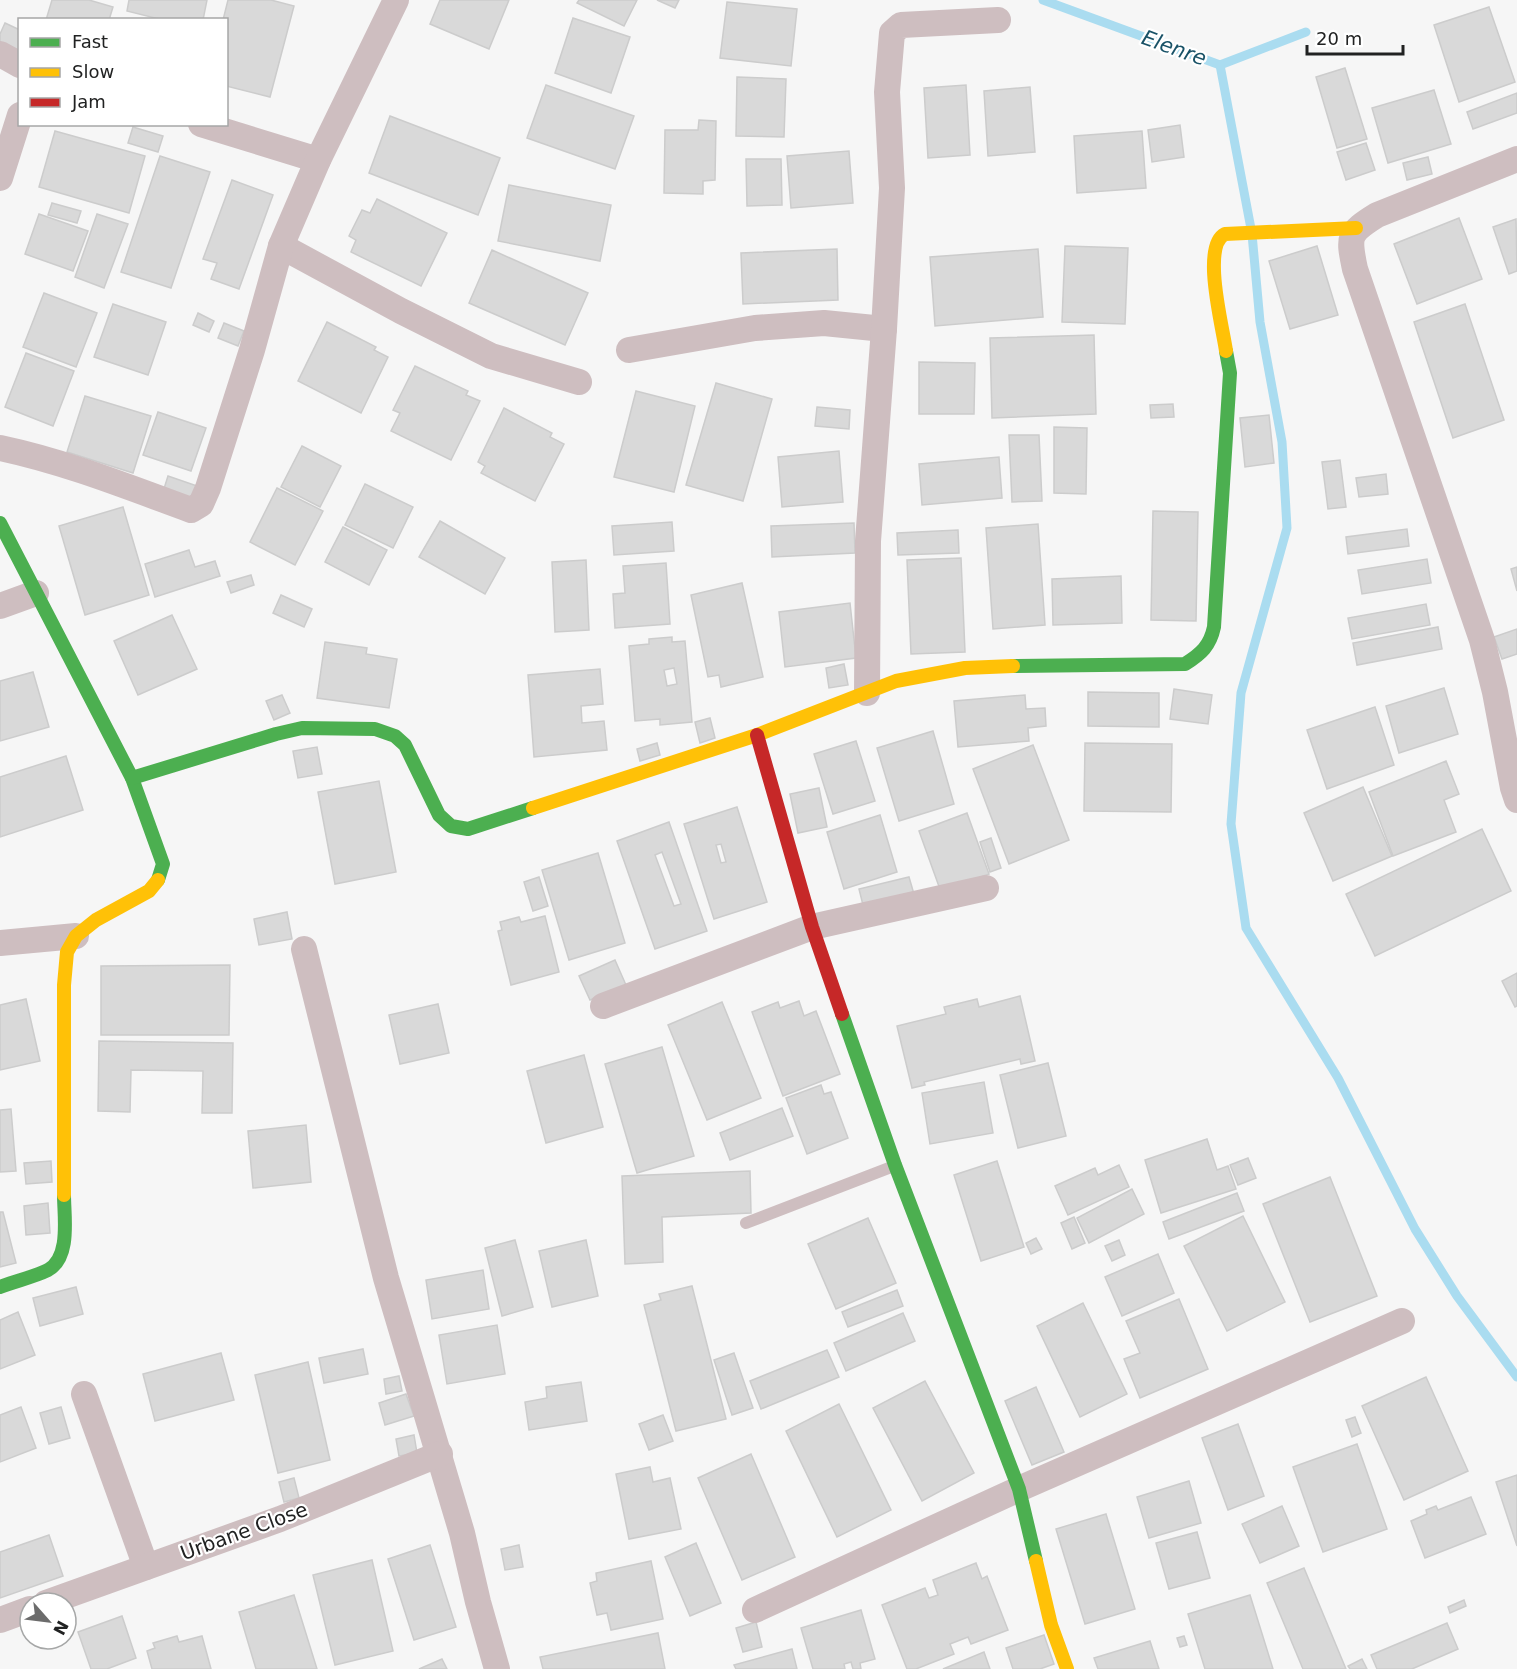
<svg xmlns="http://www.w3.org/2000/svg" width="1517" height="1669" font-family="'DejaVu Sans',sans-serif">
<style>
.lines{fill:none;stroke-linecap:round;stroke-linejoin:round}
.stream{stroke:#aadcf0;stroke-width:9}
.building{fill:#d9d9d9;stroke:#ccc;stroke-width:1.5;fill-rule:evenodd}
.lane{stroke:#cebec0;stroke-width:12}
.street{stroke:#cebec0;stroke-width:26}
.fast{stroke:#4caf50;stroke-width:14}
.slow{stroke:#ffc107;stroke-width:14}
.jam{stroke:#c62828;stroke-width:14}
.labels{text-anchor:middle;stroke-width:4.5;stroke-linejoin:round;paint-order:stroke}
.street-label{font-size:20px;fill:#212222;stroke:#fff}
.water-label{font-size:21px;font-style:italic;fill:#195267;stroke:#fff}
</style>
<rect width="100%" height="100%" fill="#f6f6f6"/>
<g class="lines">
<!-- stream -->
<g class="stream">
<polyline points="1043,0 1220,65 1306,32"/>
<polyline points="1220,65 1252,234 1260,322 1282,442 1287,528 1241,693 1231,824 1246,928 1338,1078 1415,1229 1457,1296 1517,1377"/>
</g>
</g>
<!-- building -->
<g class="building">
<polygon points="52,0 89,0 113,7 109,20 46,20"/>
<polygon points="129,0 207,0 203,20 163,20 127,11"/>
<polygon points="228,0 271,0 294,6 270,97 226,86 226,20 223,20"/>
<polygon points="440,0 509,0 489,49 430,24"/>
<polygon points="579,0 637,0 624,26 577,3"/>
<polygon points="657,0 679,0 675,8"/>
<polygon points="727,2 797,9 791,66 720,58"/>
<polygon points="1489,7 1515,82 1459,102 1434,25"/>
<polygon points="573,18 630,37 611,93 555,73"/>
<polygon points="5,23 20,30 20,51 0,42 0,34"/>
<polygon points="1345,68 1367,139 1337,148 1316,77"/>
<polygon points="737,77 786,79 784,137 736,136"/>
<polygon points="546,85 634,116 615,169 527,138"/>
<polygon points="966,85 970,155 928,158 924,88"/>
<polygon points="1030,87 1035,152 988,156 984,91"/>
<polygon points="1434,90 1451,144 1388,163 1372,108"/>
<polygon points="1517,93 1517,113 1473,129 1467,112"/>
<polygon points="390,116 500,158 478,215 369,173"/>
<polygon points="699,120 716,121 715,180 703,181 703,194 664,193 665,130 698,130"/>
<polygon points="1180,125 1184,157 1152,162 1148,130"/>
<polygon points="133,127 163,136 158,152 128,143"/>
<polygon points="55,131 145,156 129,213 39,187"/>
<polygon points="1142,131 1146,188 1077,193 1074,136"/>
<polygon points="1366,143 1375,170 1346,180 1337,152"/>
<polygon points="849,151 853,203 791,208 787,156"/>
<polygon points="160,156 210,172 171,288 121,272"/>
<polygon points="1428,157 1432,174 1407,180 1403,163"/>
<polygon points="746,159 781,159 782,205 747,206"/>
<polygon points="232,180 273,195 239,289 211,279 217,263 203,259"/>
<polygon points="509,185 611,205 600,261 498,241"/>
<polygon points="377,199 447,233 421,286 351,252 356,240 349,236 362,210 370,213"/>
<polygon points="52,203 81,211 77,223 48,215"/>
<polygon points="39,214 88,231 73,271 25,254"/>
<polygon points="97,214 128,224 104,288 75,277"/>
<polygon points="1459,218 1482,279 1417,304 1394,244"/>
<polygon points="1516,219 1517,271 1509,274 1493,227"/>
<polygon points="1065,246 1128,248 1125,324 1062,322"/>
<polygon points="1317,246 1338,315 1290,329 1269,261"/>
<polygon points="837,249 838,300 743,304 741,253"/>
<polygon points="1038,249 1043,317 935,326 930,257"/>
<polygon points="492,250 588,293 565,345 469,303"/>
<polygon points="44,293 97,313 76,367 23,347"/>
<polygon points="113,304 166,322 148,375 94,357"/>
<polygon points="1465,304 1504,420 1453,438 1414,322"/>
<polygon points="198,313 214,321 209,332 193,325"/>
<polygon points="327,322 376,347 374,350 388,357 361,413 298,381"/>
<polygon points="224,323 244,331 238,346 218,338"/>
<polygon points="1094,335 1096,414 992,418 990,338"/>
<polygon points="26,353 74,371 53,426 5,407"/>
<polygon points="919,362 975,363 974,414 919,414"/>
<polygon points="415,366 468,391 466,395 480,401 451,460 391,431 400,413 393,410"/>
<polygon points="716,383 772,399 743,501 686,485"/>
<polygon points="636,391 695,406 674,492 614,477"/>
<polygon points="85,396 151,416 133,473 67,452"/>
<polygon points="1173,404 1174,417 1151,418 1150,405"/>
<polygon points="817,407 850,410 849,429 815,426"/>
<polygon points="504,408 552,433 550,437 564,444 535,501 481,473 485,466 478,462"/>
<polygon points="158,412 206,428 191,471 143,455"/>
<polygon points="1269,415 1274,463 1245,467 1240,418"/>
<polygon points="1054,427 1087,428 1086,494 1054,493"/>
<polygon points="1009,435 1039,435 1042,501 1012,502"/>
<polygon points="302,446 341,466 320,507 281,487"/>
<polygon points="839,451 843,502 782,507 778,457"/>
<polygon points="999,457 1002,498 922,505 919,464"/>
<polygon points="1340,460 1346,507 1328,509 1322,462"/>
<polygon points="1386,474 1388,494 1359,497 1356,478"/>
<polygon points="168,476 197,486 191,505 162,495"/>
<polygon points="365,484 413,507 393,548 345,525"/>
<polygon points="277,488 323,511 295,565 250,542"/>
<polygon points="123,507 149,595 85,615 59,526"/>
<polygon points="1153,511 1198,512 1196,621 1151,620"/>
<polygon points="440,521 505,558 485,594 419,557"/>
<polygon points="672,522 674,551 614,555 612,526"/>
<polygon points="854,523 855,553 772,557 771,526"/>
<polygon points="1038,524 1045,625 993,629 986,528"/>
<polygon points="343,527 387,550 369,585 325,562"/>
<polygon points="1407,529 1409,546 1348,554 1346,537"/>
<polygon points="958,530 959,553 898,555 897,533"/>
<polygon points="189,550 195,567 215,561 220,576 155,597 145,564"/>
<polygon points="961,558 965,652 911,654 907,560"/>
<polygon points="1427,559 1431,583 1362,594 1358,570"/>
<polygon points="586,560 589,630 555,632 552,562"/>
<polygon points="666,563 670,624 615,628 613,594 625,593 623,566"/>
<polygon points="1517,567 1517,591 1511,569"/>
<polygon points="251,575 254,585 231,593 227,582"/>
<polygon points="1121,576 1122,623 1053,625 1052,579"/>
<polygon points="742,583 763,677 721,687 719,675 708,677 691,595"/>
<polygon points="281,595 312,609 304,627 273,613"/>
<polygon points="850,603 856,658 785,667 779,612"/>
<polygon points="1426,604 1430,625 1352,639 1348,618"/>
<polygon points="172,615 197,669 138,695 114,641"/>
<polygon points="1438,627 1442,649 1357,665 1353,643"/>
<polygon points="1517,629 1517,654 1502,659 1494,637"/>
<path d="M 672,637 L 672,642 L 685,641 L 692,722 L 660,725 L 660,719 L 635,721 L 629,646 L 649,644 L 649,639 ZM 674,668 L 677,684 L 667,686 L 664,670 Z"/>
<polygon points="325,642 367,648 366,654 397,659 389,708 317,698"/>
<polygon points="844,664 848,685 829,688 826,668"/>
<polygon points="600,669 603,704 581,706 582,723 604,721 607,750 534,757 528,675"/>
<polygon points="33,672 49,727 0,741 0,681"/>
<polygon points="1444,688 1458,734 1399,753 1386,706"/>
<polygon points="1174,689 1212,695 1208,724 1170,719"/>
<polygon points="1088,692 1159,693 1159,727 1088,726"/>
<polygon points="282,695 290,713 274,720 266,701"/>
<polygon points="1025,695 1026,709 1045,708 1046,726 1028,728 1029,741 958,747 954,701"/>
<polygon points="1375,707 1394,765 1327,789 1307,730"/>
<polygon points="710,718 715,738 700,743 695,722"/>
<polygon points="933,731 954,804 899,821 877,748"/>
<polygon points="856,741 875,801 833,814 814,754"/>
<polygon points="657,743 660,755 640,761 637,749"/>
<polygon points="1085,743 1172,744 1171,812 1084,811"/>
<polygon points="1033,745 1069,840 1009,864 973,769"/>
<polygon points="317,747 322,774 298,778 293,751"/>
<polygon points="66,756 83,810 0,837 0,777"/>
<polygon points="1446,761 1459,794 1444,800 1456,832 1393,856 1369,792"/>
<polygon points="379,781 396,872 335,884 318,792"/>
<polygon points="1363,787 1392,856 1333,881 1304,813"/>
<polygon points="819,788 827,827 798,833 790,794"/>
<path d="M 737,807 L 767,902 L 714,919 L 684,824 ZM 721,844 L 726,862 L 721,863 L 716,845 Z"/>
<polygon points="967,813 989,874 941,892 919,831"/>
<polygon points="880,815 897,872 844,889 827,832"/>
<path d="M 669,822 L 707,931 L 655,949 L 617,841 ZM 662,852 L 681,904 L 674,906 L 655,855 Z"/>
<polygon points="1482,829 1511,891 1375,956 1346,894"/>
<polygon points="991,838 1001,868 990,872 980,842"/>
<polygon points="598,853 625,943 569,960 542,870"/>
<polygon points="539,877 548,906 533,911 524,882"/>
<polygon points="909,877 916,901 865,913 859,889"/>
<polygon points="287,912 292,939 259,945 254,919"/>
<polygon points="545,916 559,972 511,985 498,931 502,930 500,922 519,917 521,922"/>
<polygon points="615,960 626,985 590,1000 579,976"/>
<polygon points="230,965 229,1035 101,1035 101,966"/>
<polygon points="1517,973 1517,1006 1515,1007 1502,981"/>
<polygon points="1020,996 1035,1061 1021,1064 1020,1059 924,1082 925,1085 912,1088 897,1026 946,1014 944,1007 977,999 979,1007"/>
<polygon points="26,999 40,1061 0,1070 0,1005"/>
<polygon points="799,1001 804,1016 816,1011 840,1074 783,1096 752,1012 778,1002 780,1008"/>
<polygon points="722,1002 761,1098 707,1120 668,1025"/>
<polygon points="438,1004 449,1053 400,1064 389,1015"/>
<polygon points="99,1041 233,1043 232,1113 202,1113 203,1071 131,1070 130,1112 98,1111"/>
<polygon points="662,1047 694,1156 637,1173 605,1064"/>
<polygon points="584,1055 603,1127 546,1143 527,1071"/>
<polygon points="1048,1063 1066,1136 1018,1148 1000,1075"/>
<polygon points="984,1082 993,1133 930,1144 922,1093"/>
<polygon points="821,1085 824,1094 831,1092 848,1138 807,1154 786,1098"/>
<polygon points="782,1108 793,1136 730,1160 720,1133"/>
<polygon points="11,1109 16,1171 0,1172 0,1110"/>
<polygon points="306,1125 311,1182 253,1188 248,1131"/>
<polygon points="1207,1139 1217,1170 1228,1166 1236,1189 1161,1213 1145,1160"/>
<polygon points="1248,1158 1256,1178 1238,1185 1230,1165"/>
<polygon points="51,1161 52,1182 26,1184 24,1163"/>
<polygon points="997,1161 1024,1247 981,1261 954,1175"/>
<polygon points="1119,1165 1129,1187 1068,1215 1055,1186 1095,1168 1098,1175"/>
<polygon points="750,1171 751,1213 662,1217 663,1262 625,1264 622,1176"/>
<polygon points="1330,1177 1377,1296 1310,1322 1263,1204"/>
<polygon points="1132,1189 1144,1214 1089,1243 1077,1218"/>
<polygon points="1237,1193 1244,1211 1169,1239 1163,1222"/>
<polygon points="48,1203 50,1233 26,1235 24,1206"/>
<polygon points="0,1212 3,1212 16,1263 0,1267"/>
<polygon points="1243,1216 1285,1302 1227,1331 1184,1246"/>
<polygon points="1074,1217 1085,1243 1072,1249 1061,1223"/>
<polygon points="868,1218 896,1283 836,1309 808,1244"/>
<polygon points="1036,1238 1042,1249 1031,1254 1026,1243"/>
<polygon points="515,1240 533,1307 502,1316 485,1248"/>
<polygon points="586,1240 598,1296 552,1307 539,1251"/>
<polygon points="1119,1240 1125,1255 1112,1261 1105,1246"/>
<polygon points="1158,1254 1174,1293 1122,1316 1105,1277"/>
<polygon points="483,1270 489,1309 432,1319 426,1280"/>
<polygon points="692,1286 726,1419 676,1431 644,1305 661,1300 659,1294"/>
<polygon points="76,1287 83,1314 40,1326 33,1298"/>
<polygon points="897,1290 903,1306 848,1327 842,1312"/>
<polygon points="1179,1299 1208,1369 1140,1398 1124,1359 1140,1353 1126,1321"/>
<polygon points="1083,1303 1127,1394 1080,1417 1037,1326"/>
<polygon points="18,1312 35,1355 0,1369 0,1320"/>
<polygon points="903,1313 915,1341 846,1371 834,1343"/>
<polygon points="497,1325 505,1374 447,1384 439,1335"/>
<polygon points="363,1349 368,1374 324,1383 319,1358"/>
<polygon points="827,1350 839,1377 761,1409 750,1381"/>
<polygon points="221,1353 234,1400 155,1421 143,1374"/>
<polygon points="734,1353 753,1408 732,1415 714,1360"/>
<polygon points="308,1362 330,1460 278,1473 255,1375"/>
<polygon points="399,1376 402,1391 386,1394 384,1379"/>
<polygon points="1426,1377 1468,1471 1404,1500 1362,1406"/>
<polygon points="925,1381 974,1473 922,1501 873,1408"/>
<polygon points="581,1382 587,1421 529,1430 525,1402 547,1398 546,1387"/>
<polygon points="1036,1387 1064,1452 1032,1465 1005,1401"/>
<polygon points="406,1394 414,1416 385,1425 379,1403"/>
<polygon points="839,1404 891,1510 837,1537 786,1431"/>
<polygon points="21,1407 36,1448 0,1462 0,1415"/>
<polygon points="61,1407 70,1438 49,1444 40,1413"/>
<polygon points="663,1415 673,1441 649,1450 639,1424"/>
<polygon points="1355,1417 1361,1433 1352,1437 1346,1420"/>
<polygon points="1238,1424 1264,1496 1228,1510 1202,1438"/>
<polygon points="414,1435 417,1453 399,1456 396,1439"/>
<polygon points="1357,1444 1387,1529 1323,1552 1293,1467"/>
<polygon points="751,1454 795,1557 742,1580 698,1478"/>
<polygon points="650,1467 653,1482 670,1478 681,1529 629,1539 616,1474"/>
<polygon points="1517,1475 1517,1546 1496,1482"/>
<polygon points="294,1478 299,1498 284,1502 279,1482"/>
<polygon points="1189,1481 1201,1523 1149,1538 1137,1497"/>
<polygon points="1471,1497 1486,1534 1425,1558 1411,1521 1427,1514 1426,1510 1436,1506 1438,1510"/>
<polygon points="1282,1506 1299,1546 1260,1563 1242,1524"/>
<polygon points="1106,1514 1135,1609 1085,1624 1056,1529"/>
<polygon points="1197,1532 1210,1578 1169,1589 1156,1543"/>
<polygon points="49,1535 63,1576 0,1598 0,1552"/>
<polygon points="696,1543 721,1603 690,1616 665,1557"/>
<polygon points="430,1545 456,1627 414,1640 388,1559"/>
<polygon points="519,1545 523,1567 505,1570 501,1549"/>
<polygon points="372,1560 393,1651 335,1665 313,1575"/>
<polygon points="651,1561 663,1619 611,1630 607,1613 597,1615 590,1583 597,1581 596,1573"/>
<polygon points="976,1563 982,1579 987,1576 1008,1630 971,1644 968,1637 950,1644 954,1654 916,1669 907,1669 882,1605 925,1588 929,1598 938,1595 933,1580"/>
<polygon points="1304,1568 1346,1669 1303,1669 1267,1583"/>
<polygon points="294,1595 317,1669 256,1669 239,1612"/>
<polygon points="1250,1595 1273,1669 1205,1669 1188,1614"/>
<polygon points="1464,1600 1466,1606 1450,1613 1448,1607"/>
<polygon points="861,1610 875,1659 860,1663 861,1669 853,1669 851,1662 844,1664 845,1669 813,1669 801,1628"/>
<polygon points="122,1616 136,1658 107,1669 91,1669 78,1632"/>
<polygon points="756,1622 762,1647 743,1652 736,1628"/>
<polygon points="1447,1623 1458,1649 1412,1669 1377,1669 1371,1655"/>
<polygon points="658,1633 665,1669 543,1669 540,1657"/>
<polygon points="1044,1635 1054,1664 1040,1669 1013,1669 1006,1648"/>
<polygon points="177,1636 179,1642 202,1636 211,1669 152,1669 147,1651 155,1648 153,1643"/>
<polygon points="1184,1636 1187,1645 1180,1647 1177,1638"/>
<polygon points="1150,1641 1159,1669 1098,1669 1094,1658"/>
<polygon points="792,1649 797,1669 736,1669 734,1665"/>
<polygon points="984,1652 990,1669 943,1669"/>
<polygon points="442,1659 447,1669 419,1669"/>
<polygon points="1362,1659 1367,1669 1350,1669 1348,1666"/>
</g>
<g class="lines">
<!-- lane -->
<polyline class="lane" points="746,1223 894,1166"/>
<!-- street -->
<g class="street">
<polyline points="0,54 20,65"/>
<polyline points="201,124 318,160"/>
<path d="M 1517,159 L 1377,215 C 1348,233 1348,236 1355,269 L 1482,640 L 1495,692 L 1513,788 L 1517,800"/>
<polyline points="0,178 20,115"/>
<polyline points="281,246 401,311 491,356 579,382"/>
<polyline points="629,350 755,328 824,323 884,329"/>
<path d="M 0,448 C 66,462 128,487 191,510 L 201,504 L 208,488 L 252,350 L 281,246 L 318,160 L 396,0"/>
<polyline points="0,606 36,593"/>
<polyline points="867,693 868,541 884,329 892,188 887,92 892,33 901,25 998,20"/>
<polyline points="0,943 76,936"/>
<polyline points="304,949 386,1278 462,1533 478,1602 497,1669"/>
<polyline points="603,1006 812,927 986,888"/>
<polyline points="84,1394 146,1567"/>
<polyline points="46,1603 280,1519 440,1454"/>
<polyline points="755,1610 1019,1489 1402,1321"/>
<polyline points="0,1620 30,1609"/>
</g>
<!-- fast -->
<g class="fast">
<polyline points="0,523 132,778 163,864 158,880"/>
<path d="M 1013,666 L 1185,664 C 1201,654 1210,646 1214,627 L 1230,373 L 1226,351"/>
<polyline points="132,778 276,734 302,728 375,729 395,736 405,745 439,815 451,826 468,829 533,808"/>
<polyline points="842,1014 895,1165 1019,1489 1036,1561"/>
<path d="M 0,1287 C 15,1281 34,1277 48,1270 C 71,1257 64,1217 64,1195"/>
</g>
<!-- slow -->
<g class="slow">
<path d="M 1226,351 C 1223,328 1201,246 1225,234 L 1356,228"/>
<polyline points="533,808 757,735 896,681 965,668 1013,666"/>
<polyline points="64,1195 64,985 67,952 76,936 96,920 149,891 158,880"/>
<polyline points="1036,1561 1051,1625 1067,1669"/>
</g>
<!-- jam -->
<polyline class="jam" points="757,735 812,927 842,1014"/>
</g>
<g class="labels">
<!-- street labels -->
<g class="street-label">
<text transform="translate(244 1531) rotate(-20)" y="7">Urbane Close</text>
</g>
<!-- water labels -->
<g class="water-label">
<text transform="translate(1174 48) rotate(20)" y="7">Elenre</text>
</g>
</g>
<!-- legend -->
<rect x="18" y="18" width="210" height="108" fill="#ffffff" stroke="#a6a7a7" stroke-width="1.5"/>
<rect x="30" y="38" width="30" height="9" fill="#4caf50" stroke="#a6a7a7" stroke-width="1.5"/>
<text x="72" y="48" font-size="18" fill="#212222">Fast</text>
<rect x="30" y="68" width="30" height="9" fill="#ffc107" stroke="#a6a7a7" stroke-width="1.5"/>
<text x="72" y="78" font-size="18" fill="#212222">Slow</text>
<rect x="30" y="98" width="30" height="9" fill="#c62828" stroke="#a6a7a7" stroke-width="1.5"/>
<text x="72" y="108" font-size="18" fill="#212222">Jam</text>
<!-- north arrow -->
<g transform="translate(48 1621) rotate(118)"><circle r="28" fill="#ffffff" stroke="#a6a7a7" stroke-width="1.5"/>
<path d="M0-4.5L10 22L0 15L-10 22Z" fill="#6c6c6c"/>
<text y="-9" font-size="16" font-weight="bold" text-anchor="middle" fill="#212222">N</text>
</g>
<!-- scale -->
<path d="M1307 45v9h96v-9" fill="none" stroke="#212222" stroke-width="3"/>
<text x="1316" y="45" font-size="18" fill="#212222" stroke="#ffffff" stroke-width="4.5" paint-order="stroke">20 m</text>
</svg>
